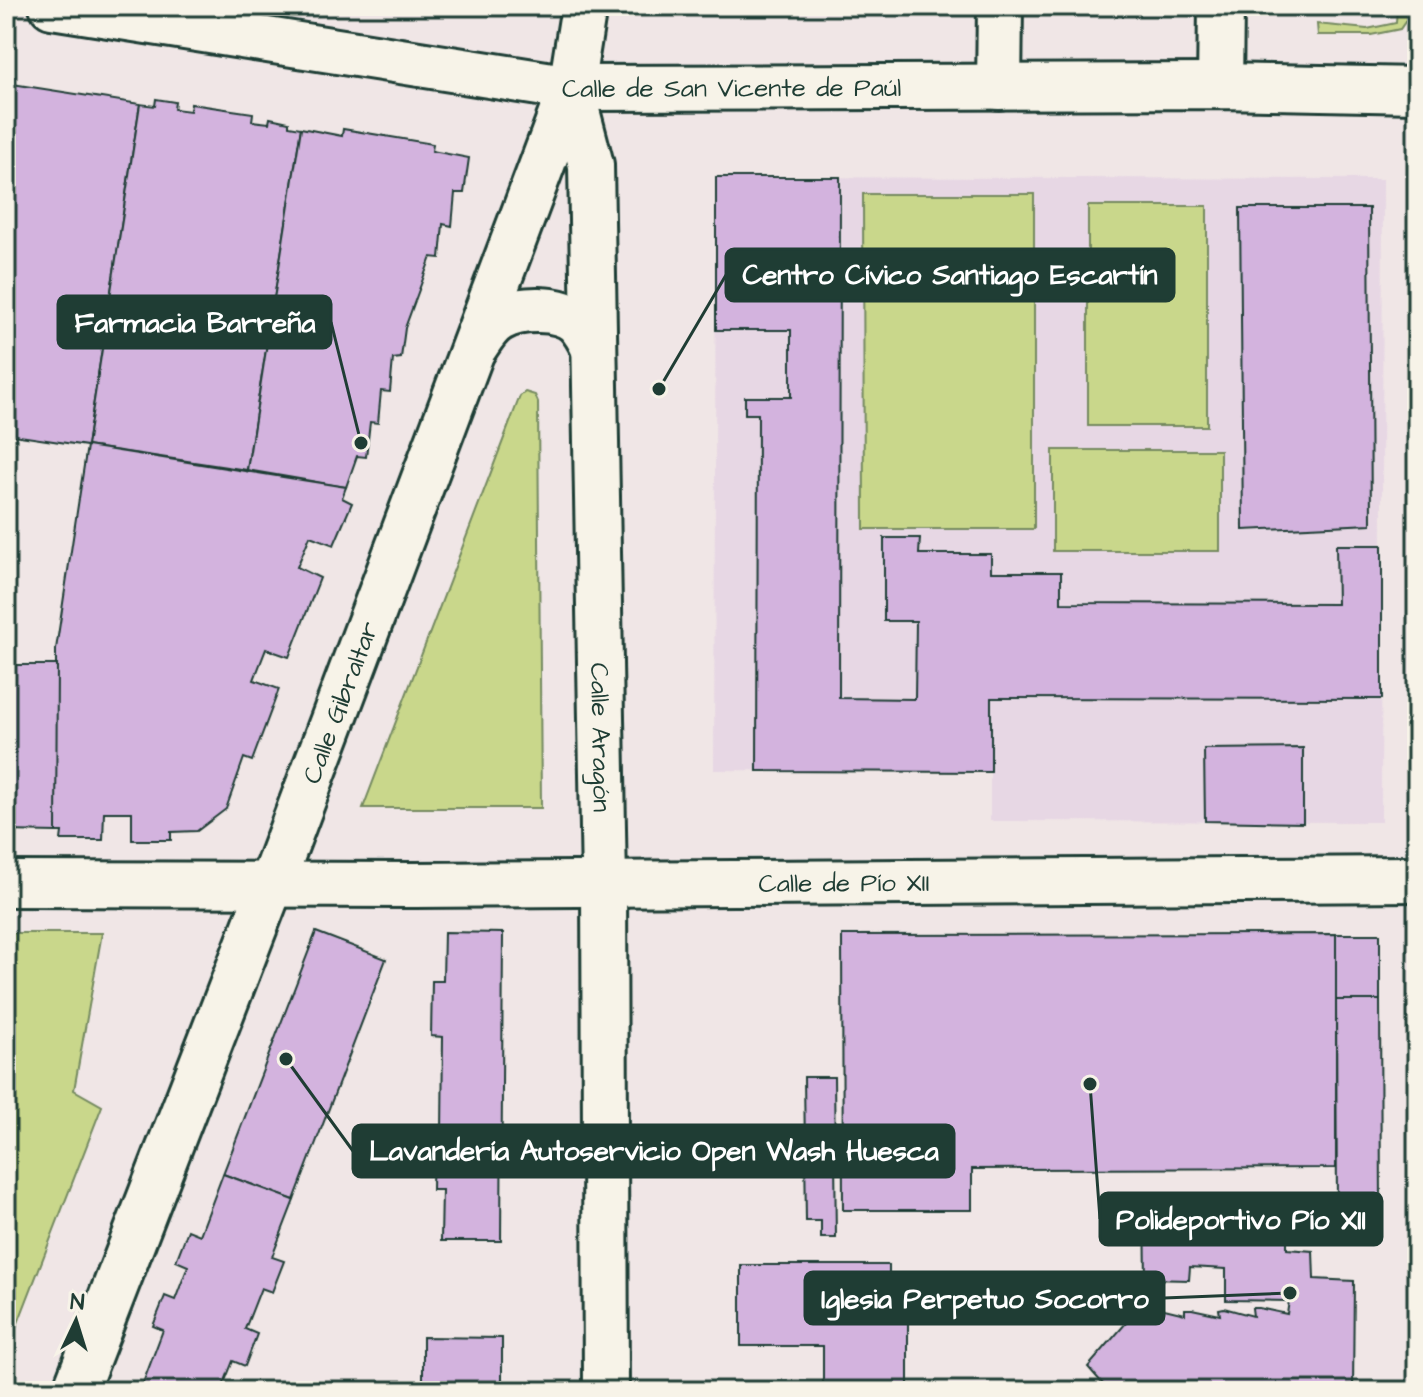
<svg xmlns="http://www.w3.org/2000/svg" width="1423" height="1397" font-family="'Architects Daughter',sans-serif">
<style>
.built{fill:#e7d7e4}
.green{fill:#c9d78b;stroke:#748a60;stroke-width:2}
.building{fill:#d3b3de;stroke:#1f3d34;stroke-width:2}
.lines{fill:none;stroke-linecap:round;stroke-linejoin:round}
.minor-casing{stroke:#1f3d34;stroke-width:50}
.minor{stroke:#f7f3e8;stroke-width:44}
.labels{text-anchor:middle;stroke-width:7;stroke-linejoin:round;paint-order:stroke}
.street-label{font-size:26px;fill:#1f3d34;stroke:#f7f3e8}
.leader{fill:none;stroke:#1f3d34;stroke-width:3}
.callout-dot{fill:#1f3d34;stroke:#f7f3e8;stroke-width:3}
.callout{fill:#1f3d34;stroke:#1f3d34;stroke-width:3}
.callout-label{font-size:28px;text-anchor:middle;font-weight:bold;fill:#fff}
</style>
<rect width="100%" height="100%" fill="#f0e6e6"/>
<filter id="ink" filterUnits="userSpaceOnUse"><feTurbulence type="fractalNoise" baseFrequency=".0125" numOctaves="2"/><feDisplacementMap in="SourceGraphic" scale="16" xChannelSelector="R" yChannelSelector="G"/><feConvolveMatrix kernelMatrix="1 2 1 2 8 2 1 2 1" color-interpolation-filters="sRGB"/></filter>
<g filter="url(#ink)">
<!-- built -->
<polygon class="built" points="716,177 1383,179 1381,822 990,821 990,772 714,770"/>
<!-- green -->
<g class="green">
<polygon points="1397,6 1416,6 1400,29 1371,35 1318,35 1317,24 1367,29 1396,23"/>
<polygon points="863,194 1034,194 1034,529 864,529"/>
<rect x="1088" y="206" width="119" height="220"/>
<polygon points="525,392 535,395 538,402 541,808 363,808 520,396"/>
<rect x="1053" y="450" width="167" height="101"/>
<polygon points="6,933 102,933 74,1090 102,1106 6,1354"/>
</g>
<!-- building -->
<g class="building">
<polygon points="6,83 140,104 87,446 6,434"/>
<polygon points="156,99 175,102 174,109 190,111 191,104 253,113 252,121 269,123 270,118 289,122 289,126 301,128 247,470 87,446 140,104 155,106"/>
<polygon points="301,128 342,136 343,129 433,144 432,151 469,158 464,193 455,193 452,226 443,224 440,258 431,257 405,328 401,358 393,359 390,392 381,391 378,423 370,422 366,457 357,456 346,487 247,470"/>
<polygon points="716,177 840,177 839,698 915,699 916,621 884,621 884,538 920,538 919,554 991,554 991,572 1061,572 1061,603 1337,604 1336,545 1382,545 1382,699 991,698 991,772 757,771 758,414 745,414 745,397 791,397 791,330 716,330"/>
<polygon points="1240,208 1369,208 1371,524 1243,530"/>
<polygon points="87,446 346,487 342,498 352,503 334,545 310,536 297,567 320,578 289,657 266,649 254,680 279,689 252,761 244,758 226,809 197,831 171,832 171,840 132,840 132,812 104,812 103,840 61,840 62,832 56,832 56,649"/>
<polygon points="6,665 57,665 56,832 6,831"/>
<polygon points="1303,748 1303,823 1205,821 1204,749"/>
<polygon points="316,932 386,959 294,1200 223,1174"/>
<polygon points="444,932 503,933 501,1241 441,1241 442,1190 432,1190 433,1134 442,1134 443,1037 431,1036 432,981 443,981"/>
<polygon points="1336,934 1336,1168 972,1169 972,1210 843,1210 842,935"/>
<rect x="1336" y="934" width="44" height="66"/>
<polygon points="1336,1000 1380,1000 1381,1211 1337,1211"/>
<polygon points="804,1077 834,1077 836,1238 821,1238 821,1221 806,1221"/>
<polygon points="223,1174 294,1200 272,1257 284,1261 272,1292 261,1288 245,1329 257,1334 245,1366 233,1361 221,1391 140,1391 163,1330 153,1326 165,1296 175,1300 188,1266 176,1261 188,1230 200,1235"/>
<polygon points="1206,1206 1205,1215 1227,1215 1226,1237 1257,1238 1257,1234 1287,1233 1287,1249 1313,1251 1314,1279 1354,1281 1353,1391 1109,1391 1088,1367 1133,1315 1133,1286 1159,1286 1160,1308 1185,1314 1185,1309 1192,1309 1220,1315 1219,1309 1224,1308 1253,1316 1252,1308 1259,1308 1287,1314 1289,1301 1226,1300 1226,1269 1190,1267 1189,1280 1146,1279 1145,1207"/>
<polygon points="741,1265 889,1265 889,1280 908,1281 908,1391 823,1391 823,1346 741,1346"/>
<polygon points="423,1337 502,1338 502,1391 423,1391"/>
</g>
<g class="lines">
<defs>
<g id="minor">
<path id="s1" d="M 52,6 L 571,88 L 1220,86 L 1417,90"/>
<polyline points="1220,86 1221,6"/>
<polyline points="999,87 1000,6"/>
<path id="s2" d="M 571,88 L 591,165 L 604,884 L 606,1391"/>
<path d="M 474,348 C 481,338 488,325 499,319 C 518,307 560,306 577,322 C 585,330 590,340 594,349"/>
<path id="s3" d="M 6,884 L 414,885 L 1417,879"/>
<path id="s4" d="M 75,1391 L 271,885 L 571,88 L 584,6"/>
</g>
</defs>
<!-- minor casing -->
<use href="#minor" class="minor-casing"/>
<!-- minor -->
<use href="#minor" class="minor"/>
</g>
</g>
<g class="labels">
<!-- street labels -->
<g class="street-label">
<text dy="9" stroke="none"><textPath href="#s1" startOffset="686">Calle de San Vicente de Paúl</textPath></text>
<text dy="9" stroke="none"><textPath href="#s4" startOffset="738">Calle Gibraltar</textPath></text>
<text dy="9" stroke="none"><textPath href="#s2" startOffset="652">Calle Aragón</textPath></text>
<text dy="9" stroke="none"><textPath href="#s3" startOffset="838">Calle de Pío XII</textPath></text>
</g>
</g>
<!-- callouts -->
<path class="leader" d="M659 389L726 275M361 443L331 322M286 1059L353 1151M1090 1084L1100 1219M1290 1293L1164 1298"/>
<g class="callout-dot">
<circle cx="659" cy="389" r="8"/>
<circle cx="361" cy="443" r="8"/>
<circle cx="286" cy="1059" r="8"/>
<circle cx="1090" cy="1084" r="8"/>
<circle cx="1290" cy="1293" r="8"/>
</g>
<g class="callout">
<rect x="726" y="249" width="448" height="52" rx="8"/>
<rect x="58" y="296" width="273" height="52" rx="8"/>
<rect x="353" y="1125" width="601" height="52" rx="8"/>
<rect x="1100" y="1193" width="282" height="52" rx="8"/>
<rect x="805" y="1272" width="359" height="52" rx="8"/>
</g>
<g class="callout-label">
<text x="950" y="284">Centro Cívico Santiago Escartín</text>
<text x="195" y="332">Farmacia Barreña</text>
<text x="654" y="1160">Lavandería Autoservicio Open Wash Huesca</text>
<text x="1241" y="1229">Polideportivo Pío XII</text>
<text x="985" y="1308">Iglesia Perpetuo Socorro</text>
</g>
<!-- margin -->
<rect width="1423" height="1397" fill="none" stroke="#f7f3e8" stroke-width="32"/>
<rect x="16" y="16" width="1391" height="1365" fill="none" stroke="#1f3d34" stroke-width="3" filter="url(#ink)"/>
<!-- north arrow -->
<g transform="translate(76 1321) rotate(4)" stroke="#f7f3e8" stroke-width="6" paint-order="stroke">
<path d="M0-6L14 30L0 20L-14 30Z" fill="#1f3d34"/>
<text y="-12" font-size="22" font-weight="bold" text-anchor="middle" fill="#1f3d34">N</text>
</g>
</svg>
